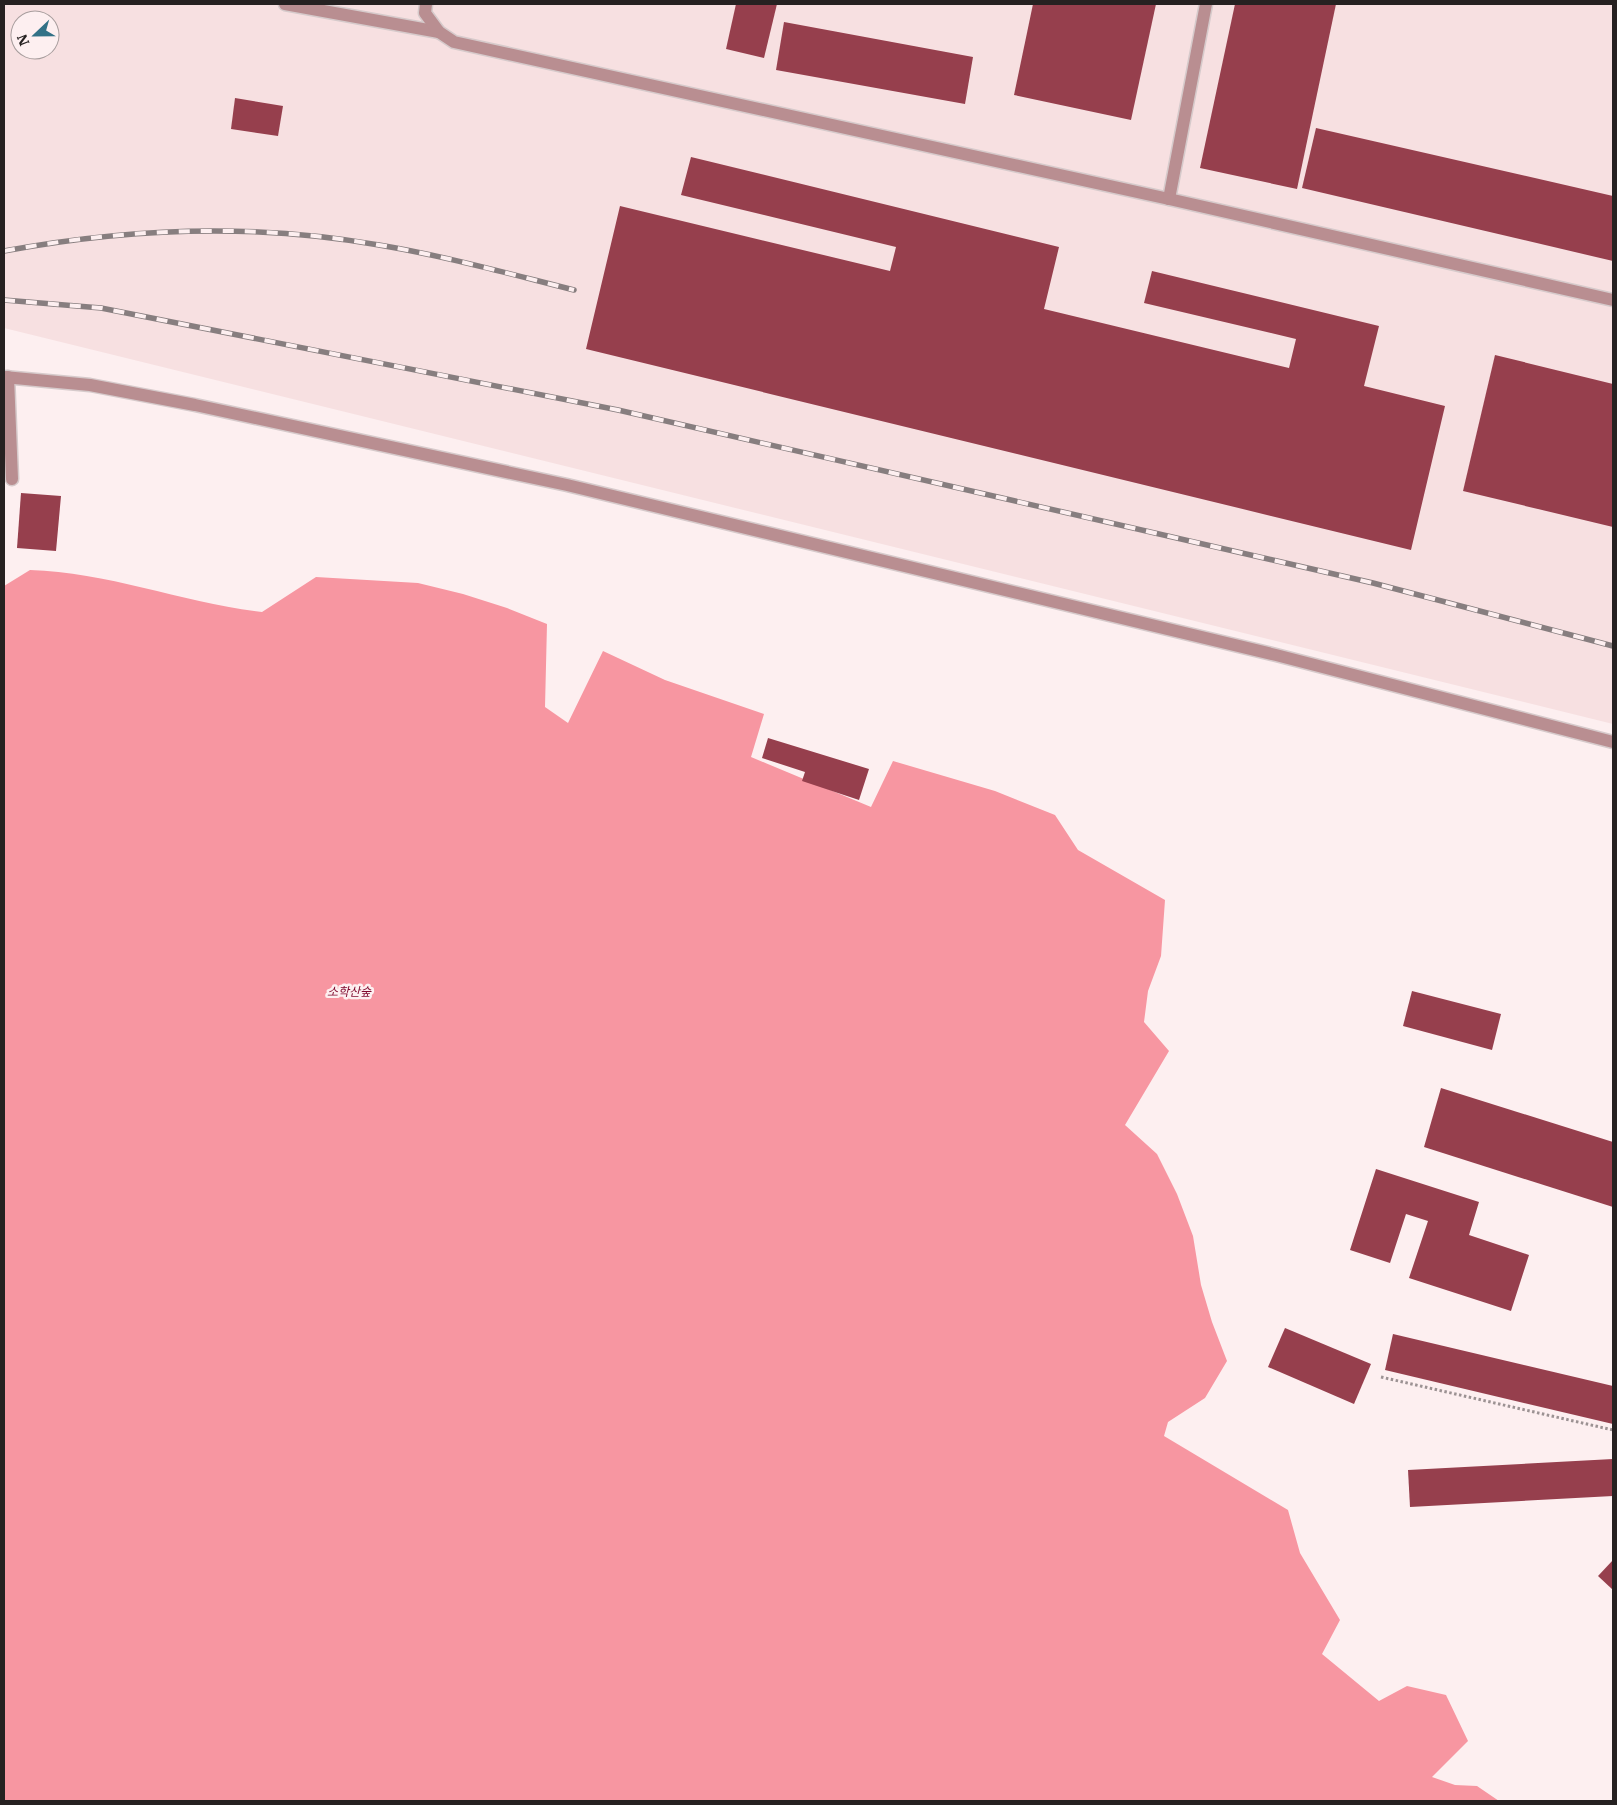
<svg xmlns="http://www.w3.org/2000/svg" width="1617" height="1805" font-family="'IBM Plex Serif','Noto Sans KR',serif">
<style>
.built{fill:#f7e0e1;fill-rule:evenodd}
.forest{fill:#f796a1}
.building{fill:#963f4d}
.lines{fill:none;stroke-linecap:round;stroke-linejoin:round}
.minor-casing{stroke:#d6cacb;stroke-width:15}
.path{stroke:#9c9293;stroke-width:3;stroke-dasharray:2.5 2.5;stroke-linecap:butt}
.minor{stroke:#b98e91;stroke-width:12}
.rail-casing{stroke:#877e7f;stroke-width:5.5}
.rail{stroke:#fdeff0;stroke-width:4;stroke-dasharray:11;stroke-linecap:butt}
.labels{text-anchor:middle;stroke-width:5;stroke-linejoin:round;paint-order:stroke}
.park-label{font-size:12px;font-style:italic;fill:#7e072c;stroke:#fdeff0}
</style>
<rect width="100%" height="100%" fill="#fdeff0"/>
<!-- built -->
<path class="built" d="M 4,4 L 1613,4 L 1613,724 L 4,328 ZM 20,20 L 50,20 L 50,50 L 20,50 Z"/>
<!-- forest -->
<path class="forest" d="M 30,570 C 108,572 184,603 262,612 L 316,577 L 418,583 L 463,594 L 507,608 L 547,624 L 545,707 L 568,723 L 603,651 L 665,680 L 764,714 L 751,757 L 871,807 L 893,761 L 995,791 L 1055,815 L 1078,850 L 1165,900 L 1161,956 L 1148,991 L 1144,1022 L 1169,1051 L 1125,1125 L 1157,1154 L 1177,1194 L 1193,1236 L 1201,1285 L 1212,1322 L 1227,1361 L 1205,1398 L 1168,1422 L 1164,1436 L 1288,1510 L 1300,1553 L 1340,1620 L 1322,1654 L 1379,1701 L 1407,1686 L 1446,1695 L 1468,1741 L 1432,1777 L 1455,1785 L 1477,1786 L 1499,1801 L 4,1801 L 4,586 Z"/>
<!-- building -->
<g class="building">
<polygon points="736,4 777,4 764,58 726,49"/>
<polygon points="1033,4 1156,4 1131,120 1014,95"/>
<polygon points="1235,4 1336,4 1297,189 1200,168"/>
<polygon points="784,22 973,57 965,104 776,70"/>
<polygon points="235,98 283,106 278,136 231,129"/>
<polygon points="1316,128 1613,196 1613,261 1302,188"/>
<polygon points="691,157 1059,247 1044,309 1289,368 1296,339 1144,303 1152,271 1379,326 1364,386 1445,406 1411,550 586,349 620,206 890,271 896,247 681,195"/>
<polygon points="1495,355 1613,384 1613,527 1463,491"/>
<polygon points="21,493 61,496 56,551 17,548"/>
<polygon points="768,738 869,769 859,800 802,781 805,772 762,758"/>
<polygon points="1412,991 1501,1014 1492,1050 1403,1026"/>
<polygon points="1441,1088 1613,1142 1613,1207 1424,1147"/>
<polygon points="1376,1169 1479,1202 1469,1235 1529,1255 1511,1311 1409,1278 1428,1221 1406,1214 1390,1263 1350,1250"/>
<polygon points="1285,1328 1371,1364 1354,1404 1268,1367"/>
<polygon points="1393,1334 1613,1386 1613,1424 1385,1370"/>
<polygon points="1613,1459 1613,1496 1410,1507 1408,1470"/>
<polygon points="1613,1560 1613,1590 1598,1576"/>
</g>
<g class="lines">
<defs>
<g id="minor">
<polyline points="285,4 439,32"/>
<polyline points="426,4 425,13 439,32 454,42 1169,199 1613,300"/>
<polyline points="1169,199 1206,4"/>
<polyline points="4,377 90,385 195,405 567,485 1276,655 1613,742"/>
<polyline points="8,377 12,479"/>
</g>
</defs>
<!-- minor casing -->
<use href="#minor" class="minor-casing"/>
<!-- path -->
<polyline class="path" points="1381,1377 1613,1430"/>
<!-- minor -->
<use href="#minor" class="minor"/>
<defs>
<g id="rail">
<path d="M 4,251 C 128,228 254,223 379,245 C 445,256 510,274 574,290"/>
<polyline points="4,300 101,308 618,410 1373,583 1613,646"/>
</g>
</defs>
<!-- rail casing -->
<use href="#rail" class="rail-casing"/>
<!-- rail -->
<use href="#rail" class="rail"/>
</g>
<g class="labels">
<!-- park labels -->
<g class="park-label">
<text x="349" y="996">소학산숲</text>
</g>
</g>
<!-- border -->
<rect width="1617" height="1805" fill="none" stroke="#262121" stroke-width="10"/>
<!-- north arrow -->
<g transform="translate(35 35) rotate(248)"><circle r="24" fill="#fdeff0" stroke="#a79d9d"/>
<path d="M0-4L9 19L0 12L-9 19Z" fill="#327186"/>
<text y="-8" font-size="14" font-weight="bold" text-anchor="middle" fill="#262121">N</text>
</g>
</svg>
